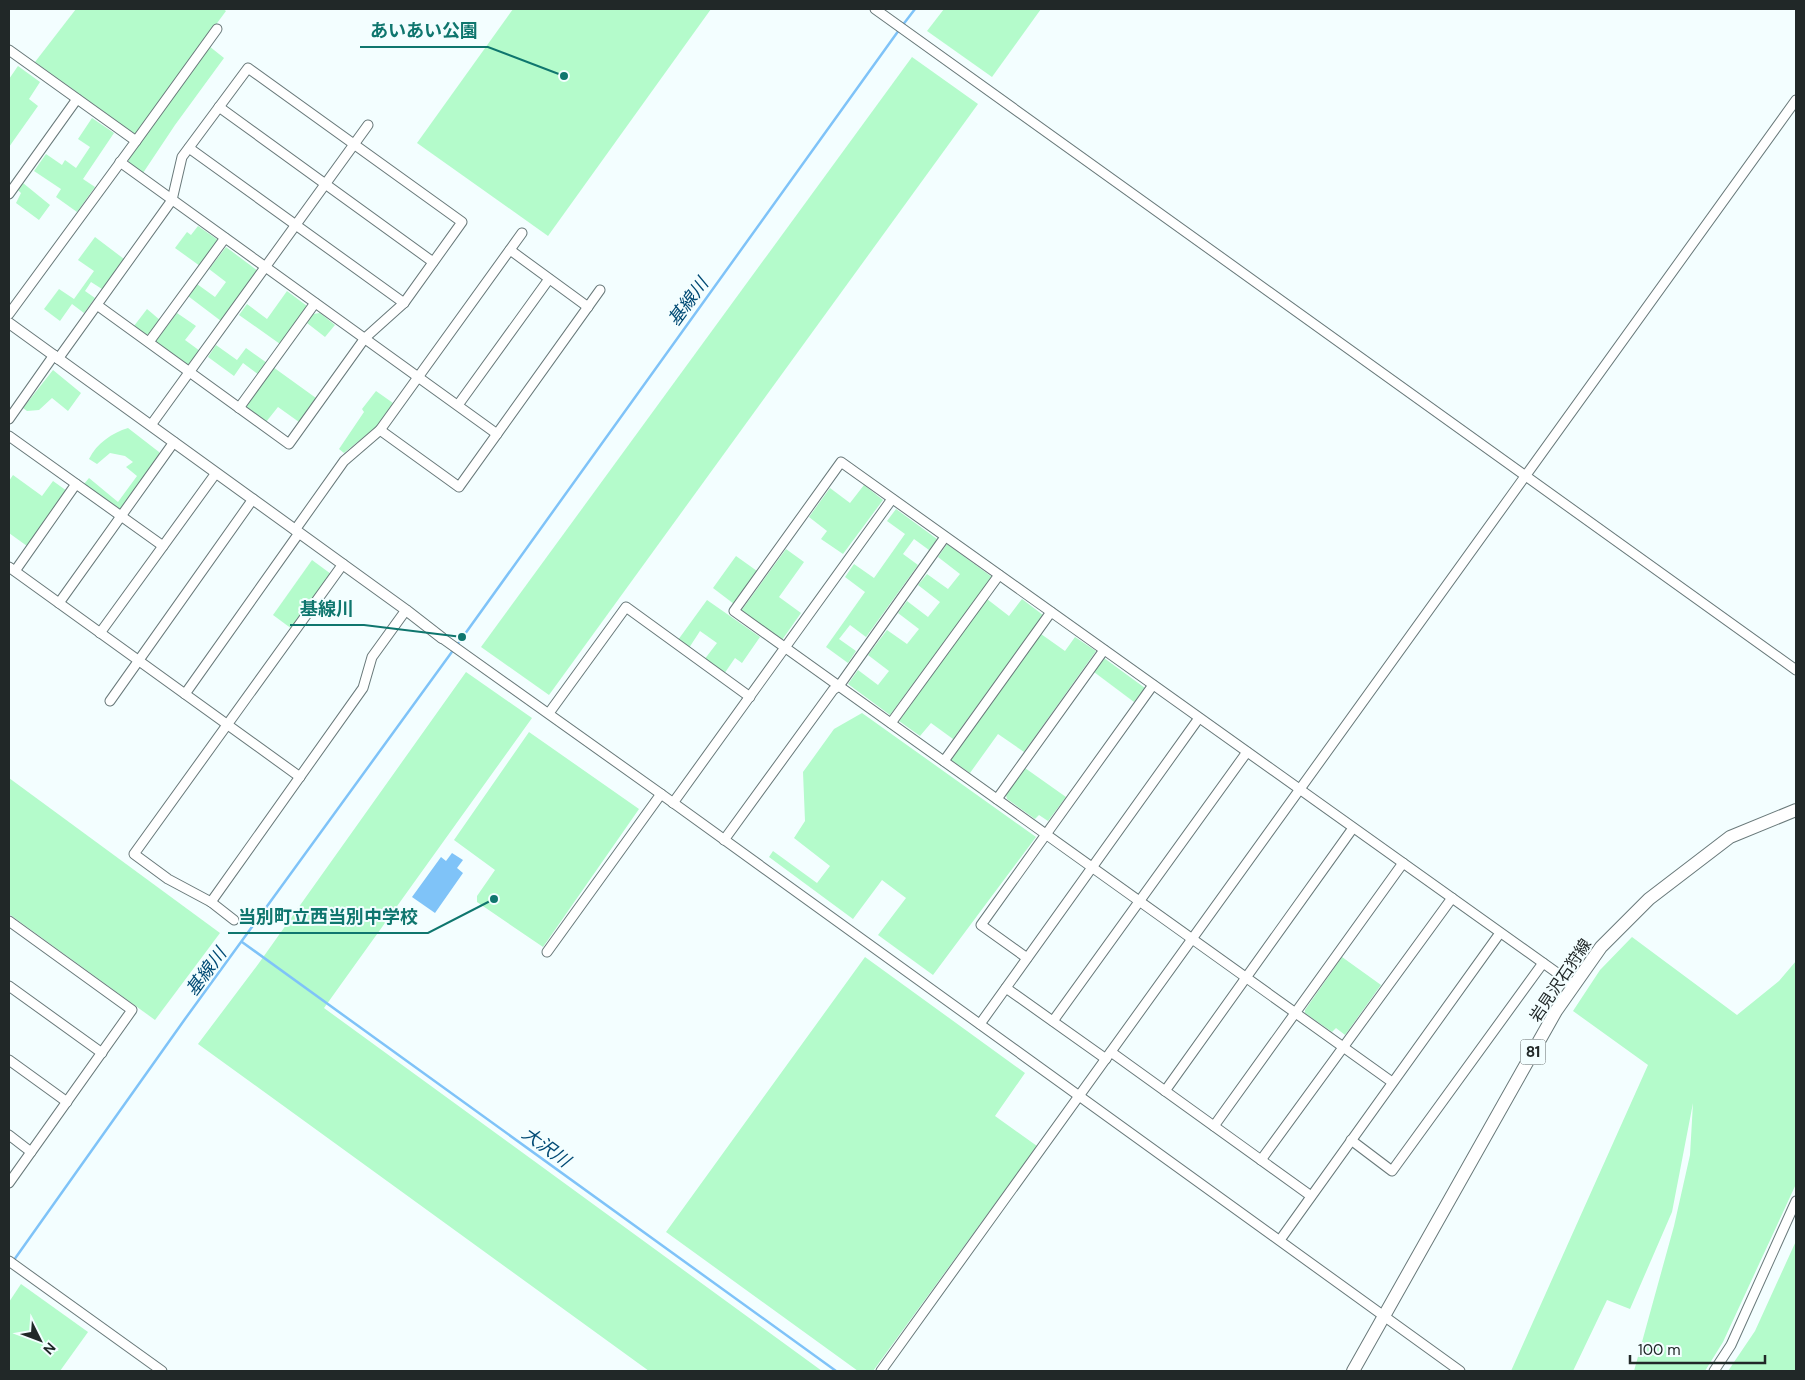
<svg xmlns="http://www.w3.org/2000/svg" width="1805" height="1380" font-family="'DM Sans','Noto Sans JP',sans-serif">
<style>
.green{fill:#b4fbcb}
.water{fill:#7fc3f8}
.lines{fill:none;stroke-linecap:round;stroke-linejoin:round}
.stream{stroke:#7fc3f8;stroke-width:2.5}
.minor-casing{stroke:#69797a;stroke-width:11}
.tertiary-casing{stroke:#69797a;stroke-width:12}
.primary-casing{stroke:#69797a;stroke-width:14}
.minor{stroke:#fff;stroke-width:9}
.tertiary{stroke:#fff;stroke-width:10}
.primary{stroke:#fff;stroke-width:12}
.labels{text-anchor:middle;stroke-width:4;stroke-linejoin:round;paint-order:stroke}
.shield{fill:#f3feff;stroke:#606868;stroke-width:1}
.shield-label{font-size:15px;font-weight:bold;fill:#212828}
.street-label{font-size:16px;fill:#212828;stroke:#f3feff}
.water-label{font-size:18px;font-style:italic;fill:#024b75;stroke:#f3feff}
.leader{fill:none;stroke:#0f766e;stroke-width:2}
.callout-dot{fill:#0f766e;stroke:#f3feff;stroke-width:2}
.callout-label{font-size:18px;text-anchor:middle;font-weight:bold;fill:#0f766e;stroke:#f3feff;stroke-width:4;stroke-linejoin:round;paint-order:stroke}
</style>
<rect width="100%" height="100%" fill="#f3feff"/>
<!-- green -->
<g class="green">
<polygon points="76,9 223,9 226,11 135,134 35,62"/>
<polygon points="513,9 711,9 548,236 417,143"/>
<polygon points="944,9 1041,9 992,77 927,31"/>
<polygon points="209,46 224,58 175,125 143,173 129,163 129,155"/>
<polygon points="912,57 978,104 549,695 481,647"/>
<polygon points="18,66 40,82 29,99 38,106 9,147 9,79"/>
<polygon points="92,118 114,133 83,179 95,187 77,212 56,197 61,189 34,171 46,154 62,165 65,160 76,168 90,147 78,139"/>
<polygon points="23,183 50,205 39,220 16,203 21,193 18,190"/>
<polygon points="198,226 218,240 200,266 175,248 187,232 191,235"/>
<polygon points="95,237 124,259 102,289 91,282 85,291 95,298 84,313 72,304 60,321 44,309 59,289 74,299 94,271 78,260"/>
<polygon points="226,247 258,271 221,321 188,296 197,284 215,297 226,282 209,269"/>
<polygon points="287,291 307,306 280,344 239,315 247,304 267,319"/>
<polygon points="147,309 160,320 150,335 144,334 134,326"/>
<polygon points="177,313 196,326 185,340 200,351 188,366 155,342"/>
<polygon points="320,313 335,325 325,337 307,323 313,314"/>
<polygon points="216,345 237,360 246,348 267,363 259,375 243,363 234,376 208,357"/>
<polygon points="273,367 316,398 299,422 278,407 266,422 244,406"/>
<polygon points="53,370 81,393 68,411 52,398 39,410 27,411 23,408"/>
<polygon points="376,391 393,403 376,427 344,453 339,449 364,412 362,409"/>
<path d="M 128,428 L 159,452 L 161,457 L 124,509 L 119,511 L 84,484 L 89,478 L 118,502 L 137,476 L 126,467 L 133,462 L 125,456 L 110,453 L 97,464 L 89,459 C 97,443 112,433 128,428 Z"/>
<polygon points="13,475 42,496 53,481 67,491 27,546 9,533 9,481"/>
<polygon points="864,485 883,500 843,554 821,539 827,531 809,517 830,488 850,503"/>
<polygon points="896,509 937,539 929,550 914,539 903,554 918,565 866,637 850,625 839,639 856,651 848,663 826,647 865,592 845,577 854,564 874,578 905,534 887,521"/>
<polygon points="947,544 992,577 890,715 848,684 858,670 878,685 889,671 868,655 887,630 907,644 919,629 898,613 907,601 928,617 940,602 918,585 927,574 948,589 960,574 938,557"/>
<polygon points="786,549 804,562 779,597 801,613 782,640 741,611"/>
<polygon points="736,556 757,571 734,604 713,588"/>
<polygon points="312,560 331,574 292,629 273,615"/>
<polygon points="987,599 1009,616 1022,599 1043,615 953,739 931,723 920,736 899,721"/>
<polygon points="707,600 760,637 742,663 735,658 724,674 704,660 717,643 700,631 689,648 678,640"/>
<polygon points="1041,634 1065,651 1075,637 1096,651 1024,752 998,734 970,773 951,760"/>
<polygon points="1104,658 1145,688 1134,702 1094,672"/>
<polygon points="466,672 532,718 324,1008 822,1371 649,1371 198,1044 259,963"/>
<polygon points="862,713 1036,837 933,975 878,935 906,898 882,880 853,919 769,857 773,851 817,883 830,866 794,838 805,821 803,772 834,729"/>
<polygon points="529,732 639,809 543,947 477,902 477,896 495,870 454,840"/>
<polygon points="1025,768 1066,797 1048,821 1039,815 1035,819 1007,799 1006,795"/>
<polygon points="9,778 220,933 155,1020 9,914"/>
<polygon points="1632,937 1737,1015 1779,981 1796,961 1796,1184 1723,1342 1705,1371 1634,1371 1674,1226 1690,1155 1693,1103 1672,1212 1630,1309 1607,1300 1573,1371 1511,1371 1648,1065 1573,1011 1600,970"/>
<polygon points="865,957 1025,1073 995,1116 1037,1146 873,1371 858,1371 666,1232"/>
<polygon points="1342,957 1381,985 1345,1035 1336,1028 1332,1032 1305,1013 1305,1010"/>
<polygon points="1796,1241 1796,1371 1728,1371 1755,1331"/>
<polygon points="21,1284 88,1332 60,1371 9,1371 9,1302"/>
</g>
<!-- water -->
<polygon class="water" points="452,853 463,860 457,868 463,873 435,913 412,897 441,857 446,861"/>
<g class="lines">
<!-- stream -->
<g class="stream">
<polyline points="902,26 915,9"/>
<polyline points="457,645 899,30"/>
<polyline points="242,942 836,1371"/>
<polyline points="9,1267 185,1019 454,649"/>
</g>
<defs>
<g id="minor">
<polyline points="875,9 1796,670"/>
<polyline points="9,50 136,141 9,314"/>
<polyline points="219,107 433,262"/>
<polyline points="136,141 217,29"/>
<polyline points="189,148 404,303"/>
<polyline points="120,162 497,434"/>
<polyline points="9,194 77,99"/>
<polyline points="510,250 588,307"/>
<polyline points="149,342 225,238"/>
<polyline points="58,359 172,200 182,157 248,68 462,222 404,303 365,338 289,444 97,305"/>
<polyline points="458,405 549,279"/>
<polyline points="239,408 315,303"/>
<polyline points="9,419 54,355"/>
<polyline points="151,425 368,125"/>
<polyline points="380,430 459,487 600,290"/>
<polyline points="9,436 163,546"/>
<polyline points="295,530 344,461 380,430 522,233"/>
<polyline points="9,567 300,777"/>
<polyline points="15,571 76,484"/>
<polyline points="59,603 174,442"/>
<polyline points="100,633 216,473"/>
<polyline points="442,638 661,794 1460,1371"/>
<polyline points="185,694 299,533"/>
<polyline points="110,701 253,499"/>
<polyline points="549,713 626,607 750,697"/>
<polyline points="891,723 999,575"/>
<polyline points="944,761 1051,612"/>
<polyline points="997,799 1104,650"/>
<polyline points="673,803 892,499"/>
<polyline points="724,840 833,690 839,686 945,537"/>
<polyline points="211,902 363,688 372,657 406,610"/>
<polyline points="234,920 211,902 168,879 134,854 343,564"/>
<polyline points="9,921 132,1010 9,1183"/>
<polyline points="547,952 661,794"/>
<polyline points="1027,958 981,925 1153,685"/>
<polyline points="9,986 102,1053"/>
<polyline points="1006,988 1106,1059"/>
<polyline points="1053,1021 1247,752"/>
<polyline points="980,1024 1199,718"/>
<polyline points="1111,1052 1311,1196"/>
<polyline points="9,1060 67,1102"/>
<polyline points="1392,1082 734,611 841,462 1574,985"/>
<polyline points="1165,1091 1353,828"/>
<polyline points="1214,1126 1403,863"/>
<polyline points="9,1135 31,1152"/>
<polyline points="1351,1140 1392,1171 1543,963"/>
<polyline points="1261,1160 1452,898"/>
<polyline points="1280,1240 1500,933"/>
<polyline points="9,1261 162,1371"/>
<polyline points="881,1371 1796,100"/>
<polyline points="1714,1371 1731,1345 1796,1201"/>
</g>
<polyline id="tertiary" points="9,323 406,610 442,638"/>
<polyline id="primary" points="1353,1371 1556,1011 1601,947 1649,899 1730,837 1796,810"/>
</defs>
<!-- minor casing -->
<use href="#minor" class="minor-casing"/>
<!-- tertiary casing -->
<use href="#tertiary" class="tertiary-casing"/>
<!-- primary casing -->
<use href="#primary" class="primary-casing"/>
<!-- minor -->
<use href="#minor" class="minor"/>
<!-- tertiary -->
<use href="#tertiary" class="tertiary"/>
<!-- primary -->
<use href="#primary" class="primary"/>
</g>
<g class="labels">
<!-- shield labels -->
<rect class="shield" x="1520.5" y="1039.5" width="25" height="25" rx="4"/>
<g class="shield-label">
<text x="1533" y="1057">81</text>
</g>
<!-- street labels -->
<g class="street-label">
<text transform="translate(1560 980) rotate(-56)" y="6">岩見沢石狩線</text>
</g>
<!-- water labels -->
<g class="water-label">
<text transform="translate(688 302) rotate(-54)" y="6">基線川</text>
<text transform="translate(206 972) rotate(-54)" y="6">基線川</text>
<text transform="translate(546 1147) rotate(36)" y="6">大沢川</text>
</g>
</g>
<!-- callouts -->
<path class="leader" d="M564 76L488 47H360M462 637L364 625H290M494 899L428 933H228"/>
<g class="callout-dot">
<circle cx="564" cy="76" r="5"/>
<circle cx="462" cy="637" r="5"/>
<circle cx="494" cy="899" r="5"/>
</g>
<g class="callout-label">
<text x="424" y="37">あいあい公園</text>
<text x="327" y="615">基線川</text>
<text x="328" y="923">当別町立西当別中学校</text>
</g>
<!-- border -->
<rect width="1805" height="1380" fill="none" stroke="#212828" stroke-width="20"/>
<!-- north arrow -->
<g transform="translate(40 1340) rotate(132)" stroke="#f3feff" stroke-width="4" paint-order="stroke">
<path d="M0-4L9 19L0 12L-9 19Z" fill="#212828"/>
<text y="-8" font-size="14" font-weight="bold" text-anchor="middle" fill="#212828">N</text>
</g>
<!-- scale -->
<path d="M1630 1355v8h135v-8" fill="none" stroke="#212828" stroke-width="2.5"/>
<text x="1638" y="1355" font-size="15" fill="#212828" stroke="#f3feff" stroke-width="4" paint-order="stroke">100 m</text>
</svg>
